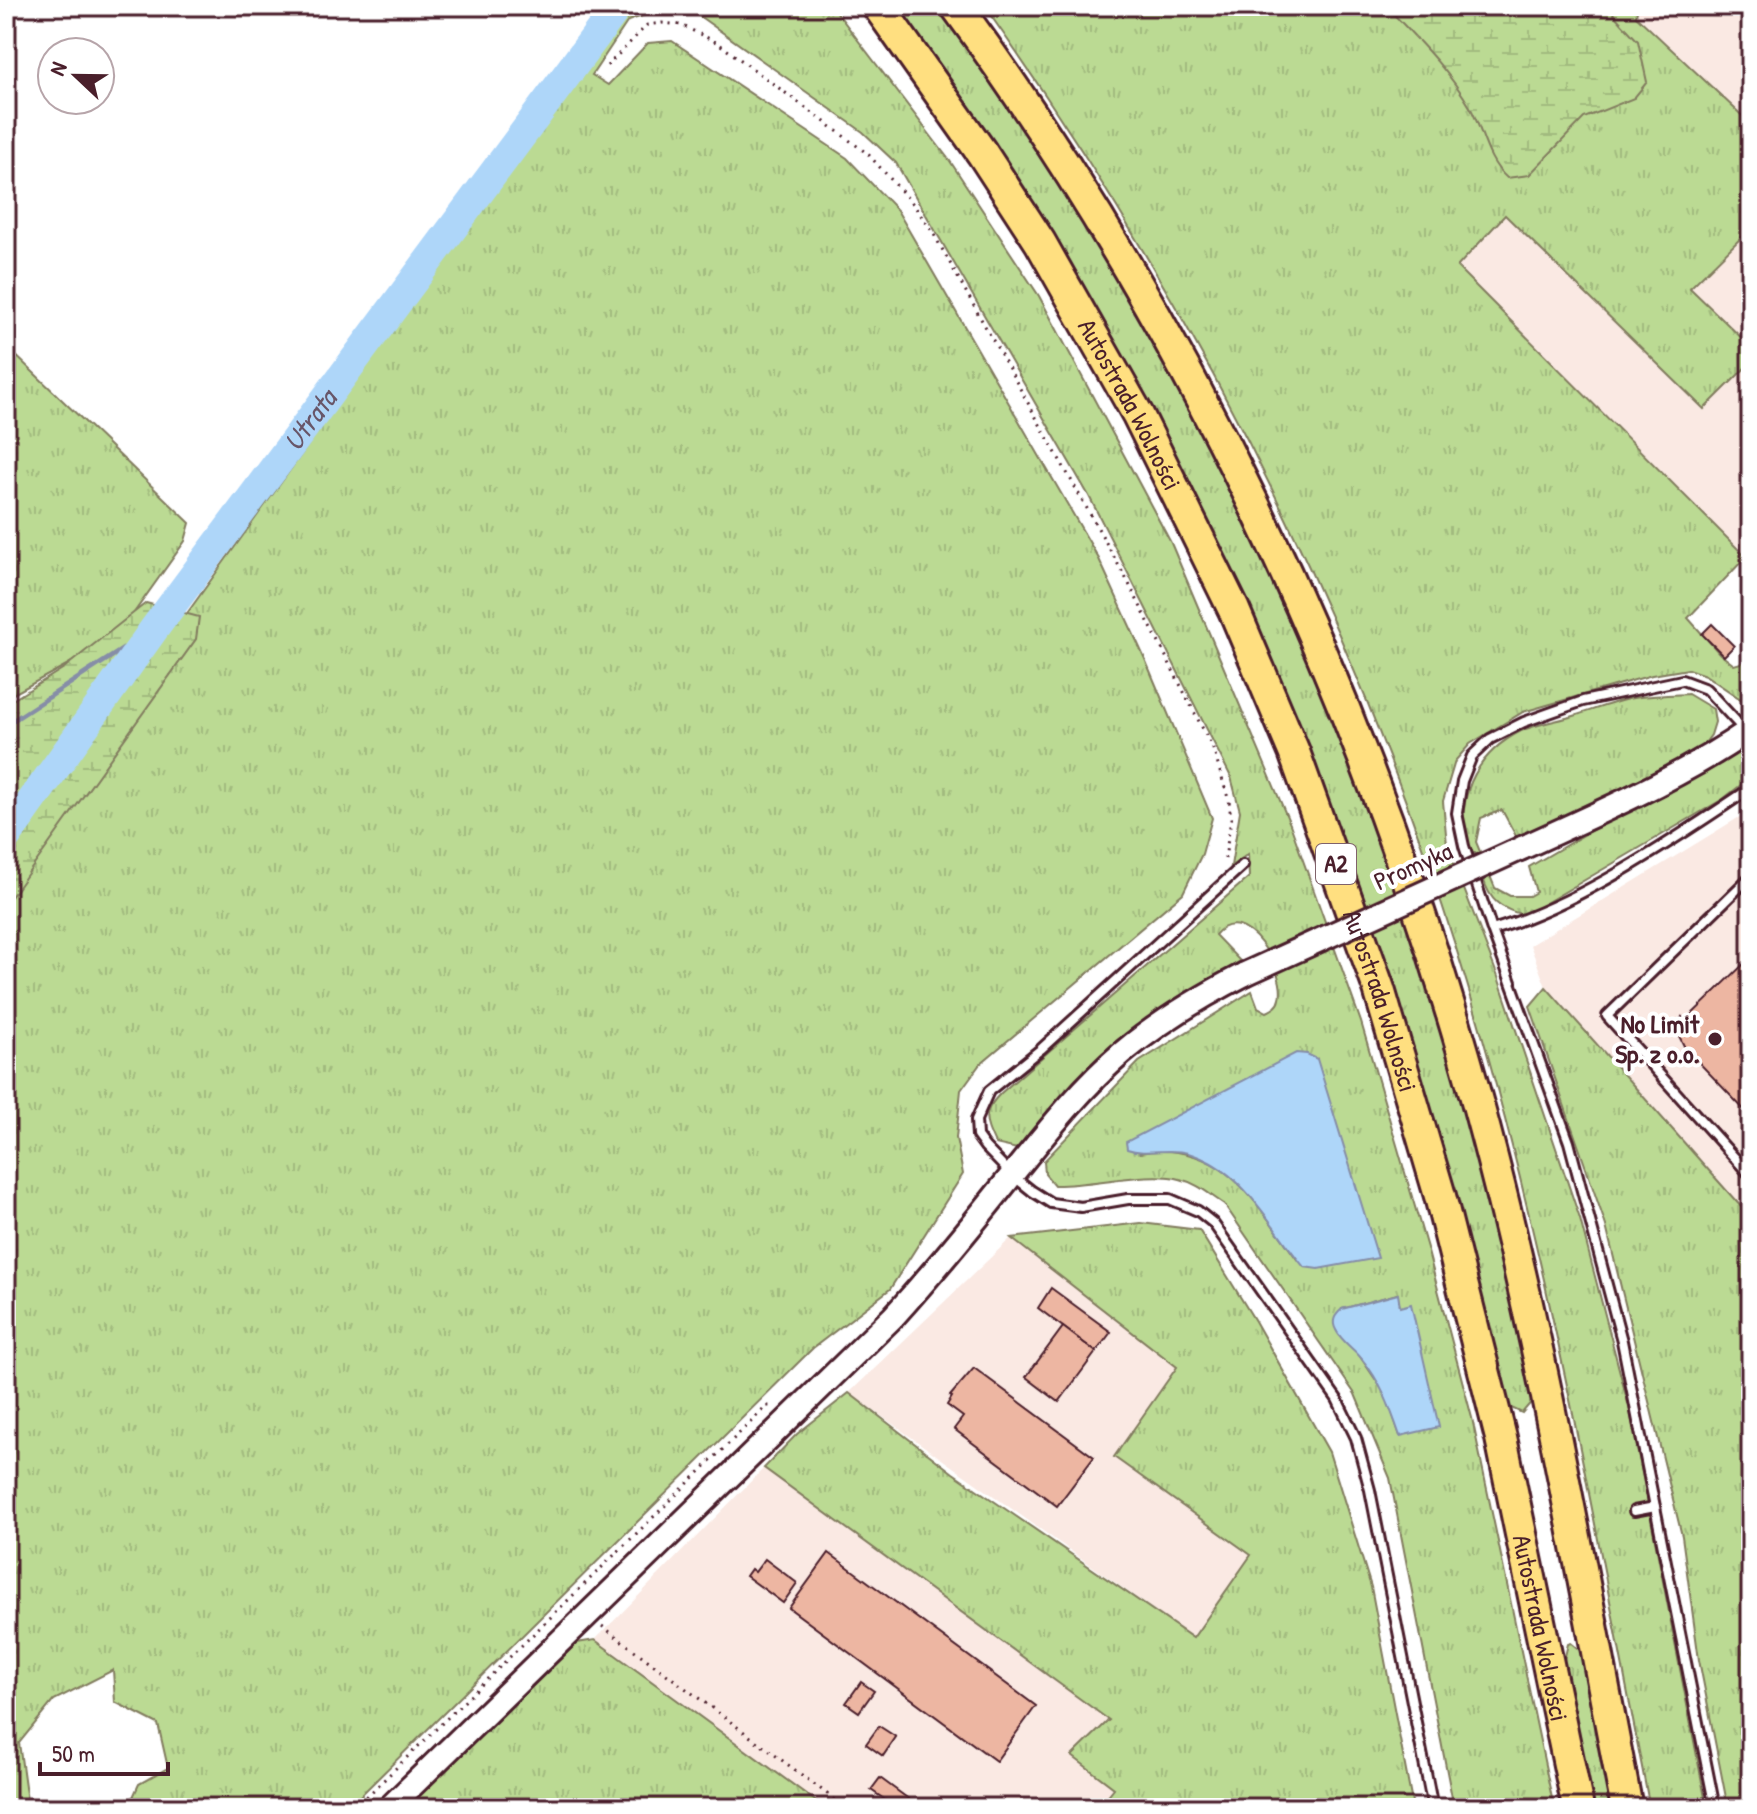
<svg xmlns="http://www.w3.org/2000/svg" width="1757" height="1814" font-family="'Patrick Hand',sans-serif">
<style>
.built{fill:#fae9e3}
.grass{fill:url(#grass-tufts);stroke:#827c5f;stroke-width:2;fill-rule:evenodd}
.wetland{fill:url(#wetland-marsh);stroke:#827c5f;stroke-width:2}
.water{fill:#aed6f9;stroke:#868da7;stroke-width:2}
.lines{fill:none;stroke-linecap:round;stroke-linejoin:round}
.stream{stroke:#868da7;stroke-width:5}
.river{stroke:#aed6f9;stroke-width:30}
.building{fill:#edb6a2;stroke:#4a1f2b;stroke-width:2}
.lane-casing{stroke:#4a1f2b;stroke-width:14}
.secondary-casing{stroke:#4a1f2b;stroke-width:28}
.highway-casing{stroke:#4a1f2b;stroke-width:36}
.path{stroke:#4a1f2b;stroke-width:3;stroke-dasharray:2 6;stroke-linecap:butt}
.lane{stroke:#fff;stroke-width:8}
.secondary{stroke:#fff;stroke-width:22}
.highway{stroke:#ffdf80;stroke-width:30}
.secondary-bridge-casing{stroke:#4a1f2b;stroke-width:28;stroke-linecap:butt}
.secondary-bridge{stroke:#fff;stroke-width:22}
.poi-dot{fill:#4a1f2b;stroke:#fff;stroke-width:3}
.labels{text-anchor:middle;stroke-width:8;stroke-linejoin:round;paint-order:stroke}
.shield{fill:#fff;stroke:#80626b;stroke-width:2}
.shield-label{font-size:24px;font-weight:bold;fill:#4a1f2b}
.street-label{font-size:26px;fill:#4a1f2b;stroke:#fff}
.poi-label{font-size:26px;font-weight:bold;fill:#4a1f2b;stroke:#fff;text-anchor:end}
.water-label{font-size:28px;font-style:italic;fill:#685669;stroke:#fff}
</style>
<defs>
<pattern id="grass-tufts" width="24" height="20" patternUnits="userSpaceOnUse" patternTransform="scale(2)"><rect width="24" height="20" fill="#bbda93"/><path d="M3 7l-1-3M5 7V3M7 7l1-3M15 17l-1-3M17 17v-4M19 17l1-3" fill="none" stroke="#a2bb7f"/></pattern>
<pattern id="wetland-marsh" width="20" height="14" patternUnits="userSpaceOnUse" patternTransform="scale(2)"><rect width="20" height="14" fill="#bbda93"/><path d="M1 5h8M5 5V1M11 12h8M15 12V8" fill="none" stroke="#a2bb7f"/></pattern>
</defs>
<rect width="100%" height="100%" fill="#fff"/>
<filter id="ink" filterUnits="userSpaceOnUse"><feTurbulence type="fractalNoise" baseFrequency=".0125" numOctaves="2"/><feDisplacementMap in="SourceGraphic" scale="16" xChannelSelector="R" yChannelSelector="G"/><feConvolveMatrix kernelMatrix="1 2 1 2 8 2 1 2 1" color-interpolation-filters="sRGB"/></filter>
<g filter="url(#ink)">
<!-- built -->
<g class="built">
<polygon points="1643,6 1730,6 1751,24 1751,124 1635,16"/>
<polygon points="1504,214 1703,409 1751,362 1751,562 1457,267"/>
<polygon points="1748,231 1751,233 1751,347 1690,288"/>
<polygon points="1751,810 1751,1218 1546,987 1530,945"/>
<polygon points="1011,1238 1177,1367 1114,1457 1251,1556 1193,1638 849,1393"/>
<polygon points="764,1468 1109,1720 1114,1788 1098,1808 825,1808 595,1640"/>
</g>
<!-- grass -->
<g class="grass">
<path d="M 628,6 L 832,6 L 950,161 L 1039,296 L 1171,543 L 1290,824 L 1361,1022 L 1427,1248 L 1472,1418 L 1554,1808 L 1454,1808 L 1390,1478 L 1355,1394 L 1224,1204 C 1210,1195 1197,1183 1180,1179 C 1149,1170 1091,1186 1054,1185 L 1045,1174 L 1044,1161 L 1139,1062 L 1252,991 L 1258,1007 L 1267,1012 C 1273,1009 1279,1006 1280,999 C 1287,972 1245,899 1215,935 L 1240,961 L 1139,1025 L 1103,1055 L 1017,1149 L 995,1144 C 984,1120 981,1113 1001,1093 L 1249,877 L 1248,854 L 1231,866 L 1240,811 L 1231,777 L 1089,496 L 896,163 L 863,132 L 685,6 L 648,14 L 628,21 L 592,75 L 608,85 L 648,43 L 672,41 L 847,158 L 897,210 L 1099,559 L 1145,659 L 1212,818 L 1202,854 L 1183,893 L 980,1064 L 961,1090 L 956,1138 L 963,1174 L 890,1289 L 813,1348 L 348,1808 L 128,1808 L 139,1784 L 168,1768 L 158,1724 L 115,1702 L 113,1670 L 54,1700 L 19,1743 L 28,1808 L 6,1808 L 6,860 L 139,680 L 580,67 ZM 1317,1059 L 1296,1258 C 1254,1200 1222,1139 1139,1153 ZM 1397,1294 L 1400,1307 L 1400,1436 L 1386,1395 L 1359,1355 L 1342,1309 Z"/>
<polygon points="890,6 944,6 1054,167 1215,449 1351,750 1468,1104 1533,1400 1522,1413 1505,1405 1239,598"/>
<path d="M 984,6 L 1638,6 L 1636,16 L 1751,124 L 1751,233 L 1748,231 L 1690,288 L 1751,347 L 1751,362 L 1704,409 L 1505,215 L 1457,267 L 1746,557 L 1688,618 L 1720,654 L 1734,665 L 1751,660 L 1751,706 L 1705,675 L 1688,669 L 1652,675 L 1523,712 L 1470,744 L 1455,761 L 1443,801 L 1447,845 L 1498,977 L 1580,1219 L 1630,1411 L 1707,1808 L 1650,1808 C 1588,1493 1535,1173 1430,869 C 1324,562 1172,271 984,6 Z"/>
<polygon points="6,346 190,523 185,541 116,638 6,698"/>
<path d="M 1688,694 L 1713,709 L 1715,722 L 1711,735 L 1699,751 L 1669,769 L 1517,838 L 1502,810 L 1481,818 L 1476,842 L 1495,888 L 1510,896 L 1529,896 L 1536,892 L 1529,867 L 1751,737 L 1751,777 L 1723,799 L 1525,915 C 1485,906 1487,887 1475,853 L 1470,853 C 1452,802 1474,755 1521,731 C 1537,724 1557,721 1574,716 C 1593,710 1613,702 1633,698 C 1650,695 1670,695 1688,694 Z"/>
<polygon points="1546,987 1751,1218 1751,1808 1728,1808 1699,1660 1682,1536 1606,1226 1530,1006"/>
<polygon points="1141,1223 1199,1230 1255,1321 1329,1452 1371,1587 1413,1808 1098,1808 1114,1788 1072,1756 1109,1720 764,1468 797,1434 849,1393 953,1473 1193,1638 1251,1555 1114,1457 1177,1367 1011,1238"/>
<polygon points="595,1640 825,1808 407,1808 577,1643"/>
<polygon points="1571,1643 1581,1651 1590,1678 1617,1808 1589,1808 1563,1664 1568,1644"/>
</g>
<!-- wetland -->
<g class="wetland">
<path d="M 1386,6 L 1611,6 L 1614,15 L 1638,41 L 1647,82 L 1634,98 L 1584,118 L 1529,175 L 1507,178 C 1486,160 1483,130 1470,107 C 1448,69 1415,37 1386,6 Z"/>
<polygon points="146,603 199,617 196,639 6,904 6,704 64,668"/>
</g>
<!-- water -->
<g class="water">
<path d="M 1296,1053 L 1307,1054 L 1317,1059 L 1378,1258 L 1318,1269 L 1304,1267 C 1269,1225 1245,1170 1188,1153 C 1168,1147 1147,1156 1127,1149 L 1126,1142 Z"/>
<path d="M 1398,1294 L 1400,1307 L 1411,1304 L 1439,1427 L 1400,1436 C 1390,1407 1381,1382 1361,1358 C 1354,1349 1341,1341 1336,1330 C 1331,1321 1335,1315 1342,1309 Z"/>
</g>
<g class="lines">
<!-- stream -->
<polyline class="stream" points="6,725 154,629"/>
<!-- river -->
<path class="river" id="s1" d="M 6,837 L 154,629 L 618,6"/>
</g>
<!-- building -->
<g class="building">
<polygon points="1712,624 1734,646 1724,656 1702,634"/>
<polygon points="1751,957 1751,1117 1685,1048 1676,1030 1682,1017 1685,1021"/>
<polygon points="1051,1288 1111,1332 1096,1352 1038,1308"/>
<polygon points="1063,1327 1096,1352 1059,1402 1026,1377"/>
<polygon points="974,1368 1094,1457 1057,1506 954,1429 963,1417 947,1405 952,1397 950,1396"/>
<polygon points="829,1553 1036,1706 996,1761 789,1608"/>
<polygon points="765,1559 797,1583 783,1603 746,1576 751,1569 755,1572"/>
<polygon points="861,1682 874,1691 859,1712 846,1703"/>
<polygon points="879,1726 896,1737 883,1756 866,1744"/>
<polygon points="880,1778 914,1803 911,1808 897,1808 871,1790"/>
</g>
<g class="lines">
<defs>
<g id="lane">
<polyline points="1243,865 1041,1049 989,1091 976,1120 977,1136 985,1147 1012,1175 1032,1191 1051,1203 1081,1207 1128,1199 1170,1199 1198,1211 1213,1223 1337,1399 1356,1438 1370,1490 1433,1808"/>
<polyline points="1751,876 1607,1016 1751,1176"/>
<path d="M 1492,930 C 1580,904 1675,839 1751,788"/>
<polyline points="1634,1511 1655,1507"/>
<polyline points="1715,1808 1622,1341 1569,1142 1492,930 1464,846 1457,813 1462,781 1472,756 1490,739 1524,722 1583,701 1682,680 1706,689 1746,732"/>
</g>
<g id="secondary">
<path d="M 1522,848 C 1600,812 1681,778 1751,729"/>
<path d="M 389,1808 L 893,1317 C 934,1272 973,1224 1011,1176 C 1046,1133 1080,1089 1122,1053 C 1159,1022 1202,996 1245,974"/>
</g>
<g id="highway">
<path id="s2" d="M 878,6 L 982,153 L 1040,242 L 1138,415 L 1234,610 L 1294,752 L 1379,989 L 1440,1196 L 1501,1438 L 1578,1808"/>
<path d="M 956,6 C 1187,322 1355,680 1464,1055 C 1535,1299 1578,1558 1627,1808"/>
</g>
</defs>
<!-- lane casing -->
<use href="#lane" class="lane-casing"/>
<!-- secondary casing -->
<use href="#secondary" class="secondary-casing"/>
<!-- highway casing -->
<use href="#highway" class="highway-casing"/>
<!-- path -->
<g class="path">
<polyline points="1738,6 1751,17"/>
<polyline points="607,66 647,25 662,23 681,25 718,43 868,154 913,204 932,231 1128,582 1213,749 1229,801 1231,819 1224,865"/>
<polyline points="602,1626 846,1808"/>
<polyline points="355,1808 758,1415 767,1406 772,1406"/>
</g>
<!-- lane -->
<use href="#lane" class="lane"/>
<!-- secondary -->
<use href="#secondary" class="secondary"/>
<!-- highway -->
<use href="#highway" class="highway"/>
<defs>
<polyline id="secondary-bridge" points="1245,974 1522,848"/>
</defs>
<!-- secondary-bridge casing -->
<use href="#secondary-bridge" class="secondary-bridge-casing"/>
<!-- secondary-bridge -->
<use href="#secondary-bridge" class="secondary-bridge"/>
</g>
</g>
<!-- markers -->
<circle class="poi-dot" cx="1715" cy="1039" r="8"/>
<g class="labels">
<!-- shield labels -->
<rect class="shield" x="1316" y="844" width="40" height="40" rx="6"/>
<g class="shield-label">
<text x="1336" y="872">A2</text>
</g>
<!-- street labels -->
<g class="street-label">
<text dy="9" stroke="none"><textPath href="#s2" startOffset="472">Autostrada Wolności</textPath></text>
<text transform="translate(1413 866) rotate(-24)" y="9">Promyka</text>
<text dy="9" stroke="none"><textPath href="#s2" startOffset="1120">Autostrada Wolności</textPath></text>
<text dy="9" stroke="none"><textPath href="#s2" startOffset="1768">Autostrada Wolności</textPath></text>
</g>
<!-- poi labels -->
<g class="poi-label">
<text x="1699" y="1033">No Limit<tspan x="1699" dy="30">Sp. z o.o.</tspan></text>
</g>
<!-- water labels -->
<g class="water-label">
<text dy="10" stroke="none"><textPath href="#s1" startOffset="516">Utrata</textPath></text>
</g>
</g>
<!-- margin -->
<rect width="1757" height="1814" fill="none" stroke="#fff" stroke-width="32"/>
<rect x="16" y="16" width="1725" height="1782" fill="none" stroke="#4a1f2b" stroke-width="3" filter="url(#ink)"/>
<!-- north arrow -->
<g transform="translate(76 76) rotate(292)"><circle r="38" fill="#ffffff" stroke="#b7a5aa" stroke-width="2"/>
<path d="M0-6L14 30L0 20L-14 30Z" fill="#4a1f2b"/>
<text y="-12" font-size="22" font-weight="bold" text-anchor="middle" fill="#4a1f2b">N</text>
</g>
<!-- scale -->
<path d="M40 1762v12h128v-12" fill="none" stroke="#4a1f2b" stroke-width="4"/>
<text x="52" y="1762" font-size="24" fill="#4a1f2b" stroke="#ffffff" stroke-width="6" paint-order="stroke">50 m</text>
</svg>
